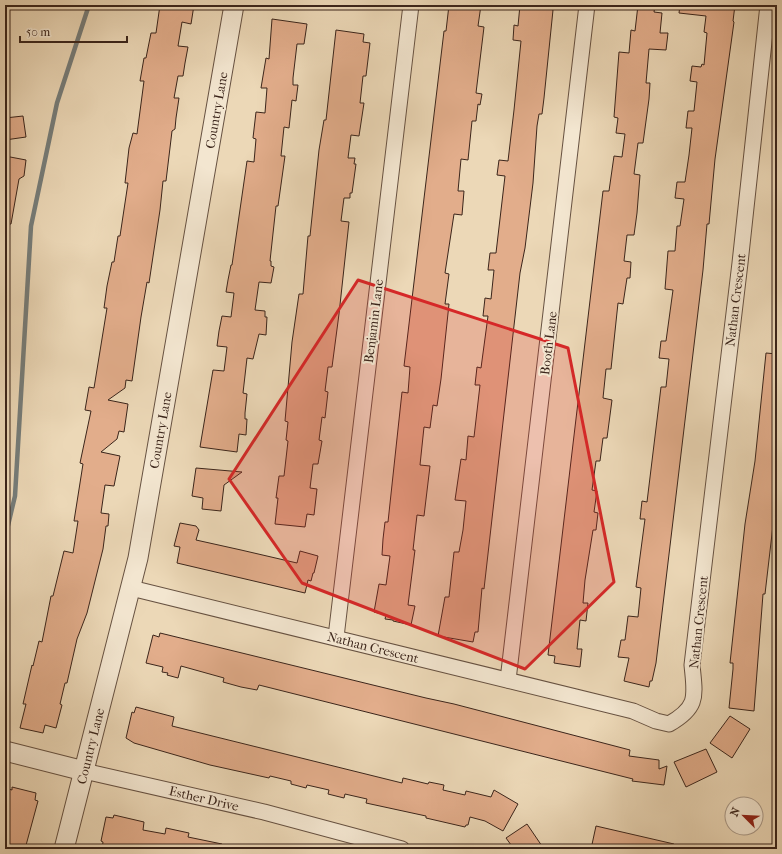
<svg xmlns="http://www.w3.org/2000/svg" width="782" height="854" font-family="'IM FELL French Canon',serif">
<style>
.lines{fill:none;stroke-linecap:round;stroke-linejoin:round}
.stream{stroke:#767d7a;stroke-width:4.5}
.building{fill:#e2ad8b;stroke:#3b251b}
.minor-casing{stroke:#675242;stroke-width:17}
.tertiary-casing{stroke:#675242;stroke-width:21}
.minor{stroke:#f3e6d0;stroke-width:15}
.tertiary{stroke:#f3e6d0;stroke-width:19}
.marked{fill:#d62828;fill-opacity:0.2;stroke:#d62828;stroke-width:3;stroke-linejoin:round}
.labels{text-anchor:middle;stroke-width:4;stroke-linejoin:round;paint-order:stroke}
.street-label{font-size:13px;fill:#3b251b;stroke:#f3e6d0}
</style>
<rect width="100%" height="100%" fill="#ecd8b7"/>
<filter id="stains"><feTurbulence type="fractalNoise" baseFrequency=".005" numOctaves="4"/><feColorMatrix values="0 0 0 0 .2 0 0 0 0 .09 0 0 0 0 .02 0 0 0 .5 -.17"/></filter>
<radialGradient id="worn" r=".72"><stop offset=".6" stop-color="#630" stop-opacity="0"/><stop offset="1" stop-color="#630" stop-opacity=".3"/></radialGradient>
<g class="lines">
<!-- stream -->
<polyline class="stream" points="5,538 15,496 31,226 57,103 89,5"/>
</g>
<!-- building -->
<g class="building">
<polygon points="160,5 194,5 191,24 182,22 178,46 188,47 185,63 183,76 178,76 174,98 179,98 176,118 175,129 172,131 166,181 163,181 160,210 149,283 147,282 141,317 132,381 126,380 125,388 108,400 128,404 124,432 119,431 117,439 101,452 120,456 114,486 105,485 101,513 109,514 108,526 106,526 103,549 87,613 77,639 67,683 65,683 60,704 62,705 56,728 45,725 43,733 20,728 26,704 23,704 32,665 33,666 39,641 42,642 51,596 53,596 64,551 73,553 78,521 74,521 83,464 80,463 91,411 85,410 89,387 94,388 107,308 104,308 107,286 112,262 114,262 118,236 120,236 128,183 125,183 129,148 133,133 137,134 144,81 140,81 144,58 146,58 151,33 156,33"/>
<polygon points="449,5 481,5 478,26 484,27 476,93 482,94 480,105 478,104 476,121 472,121 468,160 461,159 458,191 464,191 462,215 454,214 445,273 449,274 445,304 449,304 441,379 437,406 433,405 430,428 424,427 420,465 430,466 424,516 417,515 413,550 415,550 408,605 415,606 411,625 393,621 393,620 385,619 386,615 374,612 379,584 386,585 390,556 382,555 383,539 385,522 388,522 402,392 408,393 410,367 404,366 444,31 446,31"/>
<polygon points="520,5 552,5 551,9 553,10 544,98 542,114 539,114 537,126 533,183 525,248 520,273 484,589 482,588 478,632 475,632 473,642 438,636 445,597 449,597 454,552 459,552 463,530 466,501 455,500 461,459 466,460 468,436 474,437 480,385 475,385 477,367 481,368 488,316 483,316 485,298 491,299 494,270 488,270 490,253 496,253 505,176 497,175 499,160 508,161 514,110 521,41 513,40 514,25 518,26"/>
<polygon points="638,5 655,5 654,12 662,13 660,33 668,33 666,50 649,49 646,83 650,83 649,99 643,143 638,143 634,174 640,175 637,213 634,235 627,235 624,261 631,262 630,278 627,278 623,304 618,303 611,369 606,369 603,398 612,400 607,438 603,438 600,461 596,461 592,490 597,491 594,512 598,513 596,530 593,530 585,580 583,603 588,603 586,621 580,620 577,649 582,649 580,667 554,663 555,656 548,655 603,191 609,191 614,156 622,157 625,134 616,133 618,118 614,117 619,52 629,53 631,30 635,31"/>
<polygon points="680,5 735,5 733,21 734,22 715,159 709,224 707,224 703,270 656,663 652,681 650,681 649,687 624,681 629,658 618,657 621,640 625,640 628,616 638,617 641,588 636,587 645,519 640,519 642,501 647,502 661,387 666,387 669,359 659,358 661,341 666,341 673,290 665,289 668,251 675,251 677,226 680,226 684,199 675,198 677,182 685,182 689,155 692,128 686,128 688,111 694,111 697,82 690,81 692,66 701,67 702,64 704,65 707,33 704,32 706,16 679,13"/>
<polygon points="272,19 307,24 304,44 297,44 293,78 293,85 298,85 296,101 292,100 289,128 284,127 281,156 285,156 278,206 276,206 270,261 271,261 271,266 274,267 271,283 259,282 255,310 265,311 265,317 267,317 266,335 259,334 253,359 247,358 243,393 247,394 245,413 245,419 247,419 246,435 239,434 237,452 200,447 213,370 224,371 227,347 217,346 219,331 222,316 231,317 234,293 226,292 228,280 231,265 232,265 247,161 254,162 256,139 253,138 256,112 265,113 267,88 261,88 266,58 269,59"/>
<polygon points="336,30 364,34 363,42 370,43 366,76 363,76 360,103 364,103 359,136 351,135 348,158 355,158 354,164 356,164 352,193 350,193 350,198 344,198 341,221 349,222 339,314 332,367 328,367 325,391 328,392 325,418 322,417 319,440 322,441 318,464 313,464 310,488 317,489 314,515 307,514 305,527 275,524 278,498 276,498 279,476 284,476 288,441 286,440 288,422 285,421 292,342 299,294 303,294 308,236 310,236 319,150 324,120 326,120"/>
<polygon points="23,116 26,137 5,140 5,118"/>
<polygon points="5,156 26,160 24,176 19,179 11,224 5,224"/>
<polygon points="766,353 777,354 777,491 765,594 763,594 754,711 729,708 733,669 733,663 730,663 745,524 755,461"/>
<polygon points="196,468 242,472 224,485 221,511 202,509 203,498 192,496"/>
<polygon points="180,523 196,526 199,530 196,540 241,550 297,563 300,551 318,556 314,573 313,573 311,581 308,580 305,593 177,563 180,547 174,546"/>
<polygon points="160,633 426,698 454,704 630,750 629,756 659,760 659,769 667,766 664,785 632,781 633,779 259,685 257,690 241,687 223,682 224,678 181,666 178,678 167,675 168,673 162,672 163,667 146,663 153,635 159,637"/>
<polygon points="136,707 174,717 172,726 402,783 403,778 428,784 429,782 444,785 443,790 465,795 466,791 491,797 494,790 518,804 503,831 485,821 470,817 468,825 466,825 465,827 426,818 426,816 366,803 367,799 345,794 344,798 328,794 329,790 307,785 306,788 291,784 291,781 270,776 269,778 210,765 134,743 126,738 132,712 134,713"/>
<polygon points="730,716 750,729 732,758 710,743"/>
<polygon points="706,749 717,772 686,787 674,762"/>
<polygon points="12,787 36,793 35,800 38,801 25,849 10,849 11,846 5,844 5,788 12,790"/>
<polygon points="114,815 144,822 143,830 165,834 166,828 189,833 188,837 222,844 221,849 102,849 103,842 101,841 106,817 113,818"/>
<polygon points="527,824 544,849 514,849 506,838"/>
<polygon points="596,826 674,844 673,849 591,849"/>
</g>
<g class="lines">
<defs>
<g id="minor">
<path d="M 131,588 L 633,711 L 656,721 L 669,724 C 699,707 695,696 692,665 L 740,263 L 768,5"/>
<polyline points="336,637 411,5"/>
<polyline points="508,680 587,5"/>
<polyline points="84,771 264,812 402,849"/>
</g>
<g id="tertiary">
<polyline points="5,751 84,771"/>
<polyline points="64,849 138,558 234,5"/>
</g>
</defs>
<!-- minor casing -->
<use href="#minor" class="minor-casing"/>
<!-- tertiary casing -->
<use href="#tertiary" class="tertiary-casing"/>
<!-- minor -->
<use href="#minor" class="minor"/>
<!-- tertiary -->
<use href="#tertiary" class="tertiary"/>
</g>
<!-- marked area -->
<path class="marked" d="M 358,280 L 568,348 L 614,582 L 525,669 L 302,583 L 229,479 Z"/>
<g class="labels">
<!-- street labels -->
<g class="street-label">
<text transform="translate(216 110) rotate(-80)" y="5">Country Lane</text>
<text transform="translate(735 300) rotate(-83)" y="5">Nathan Crescent</text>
<text transform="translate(373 321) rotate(-83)" y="5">Benjamin Lane</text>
<text transform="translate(548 343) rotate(-83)" y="5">Booth Lane</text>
<text transform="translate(160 430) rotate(-80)" y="5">Country Lane</text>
<text transform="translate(698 622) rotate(-84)" y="5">Nathan Crescent</text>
<text transform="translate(373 647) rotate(14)" y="5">Nathan Crescent</text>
<text transform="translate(90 746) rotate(-76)" y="5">Country Lane</text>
<text transform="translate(204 798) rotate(13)" y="5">Esther Drive</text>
</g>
</g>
<!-- margin -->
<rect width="782" height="854" fill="none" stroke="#ecd8b7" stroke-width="20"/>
<rect x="6" y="6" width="770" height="842" fill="none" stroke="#3b251b" stroke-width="2"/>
<rect x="10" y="10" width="762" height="834" fill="none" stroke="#3b251b"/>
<!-- north arrow -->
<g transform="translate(744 816) rotate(294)"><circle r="19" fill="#f3e6d0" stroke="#a99988"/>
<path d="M0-3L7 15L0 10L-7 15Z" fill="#8f2418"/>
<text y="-6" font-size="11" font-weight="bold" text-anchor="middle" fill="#3b251b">N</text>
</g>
<!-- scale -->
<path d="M20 36v6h107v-6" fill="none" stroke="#3b251b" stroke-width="2"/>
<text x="26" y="36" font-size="12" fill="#3b251b" stroke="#f3e6d0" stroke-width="3" paint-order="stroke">50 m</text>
<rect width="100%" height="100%" filter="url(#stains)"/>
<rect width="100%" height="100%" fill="url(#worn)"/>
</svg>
